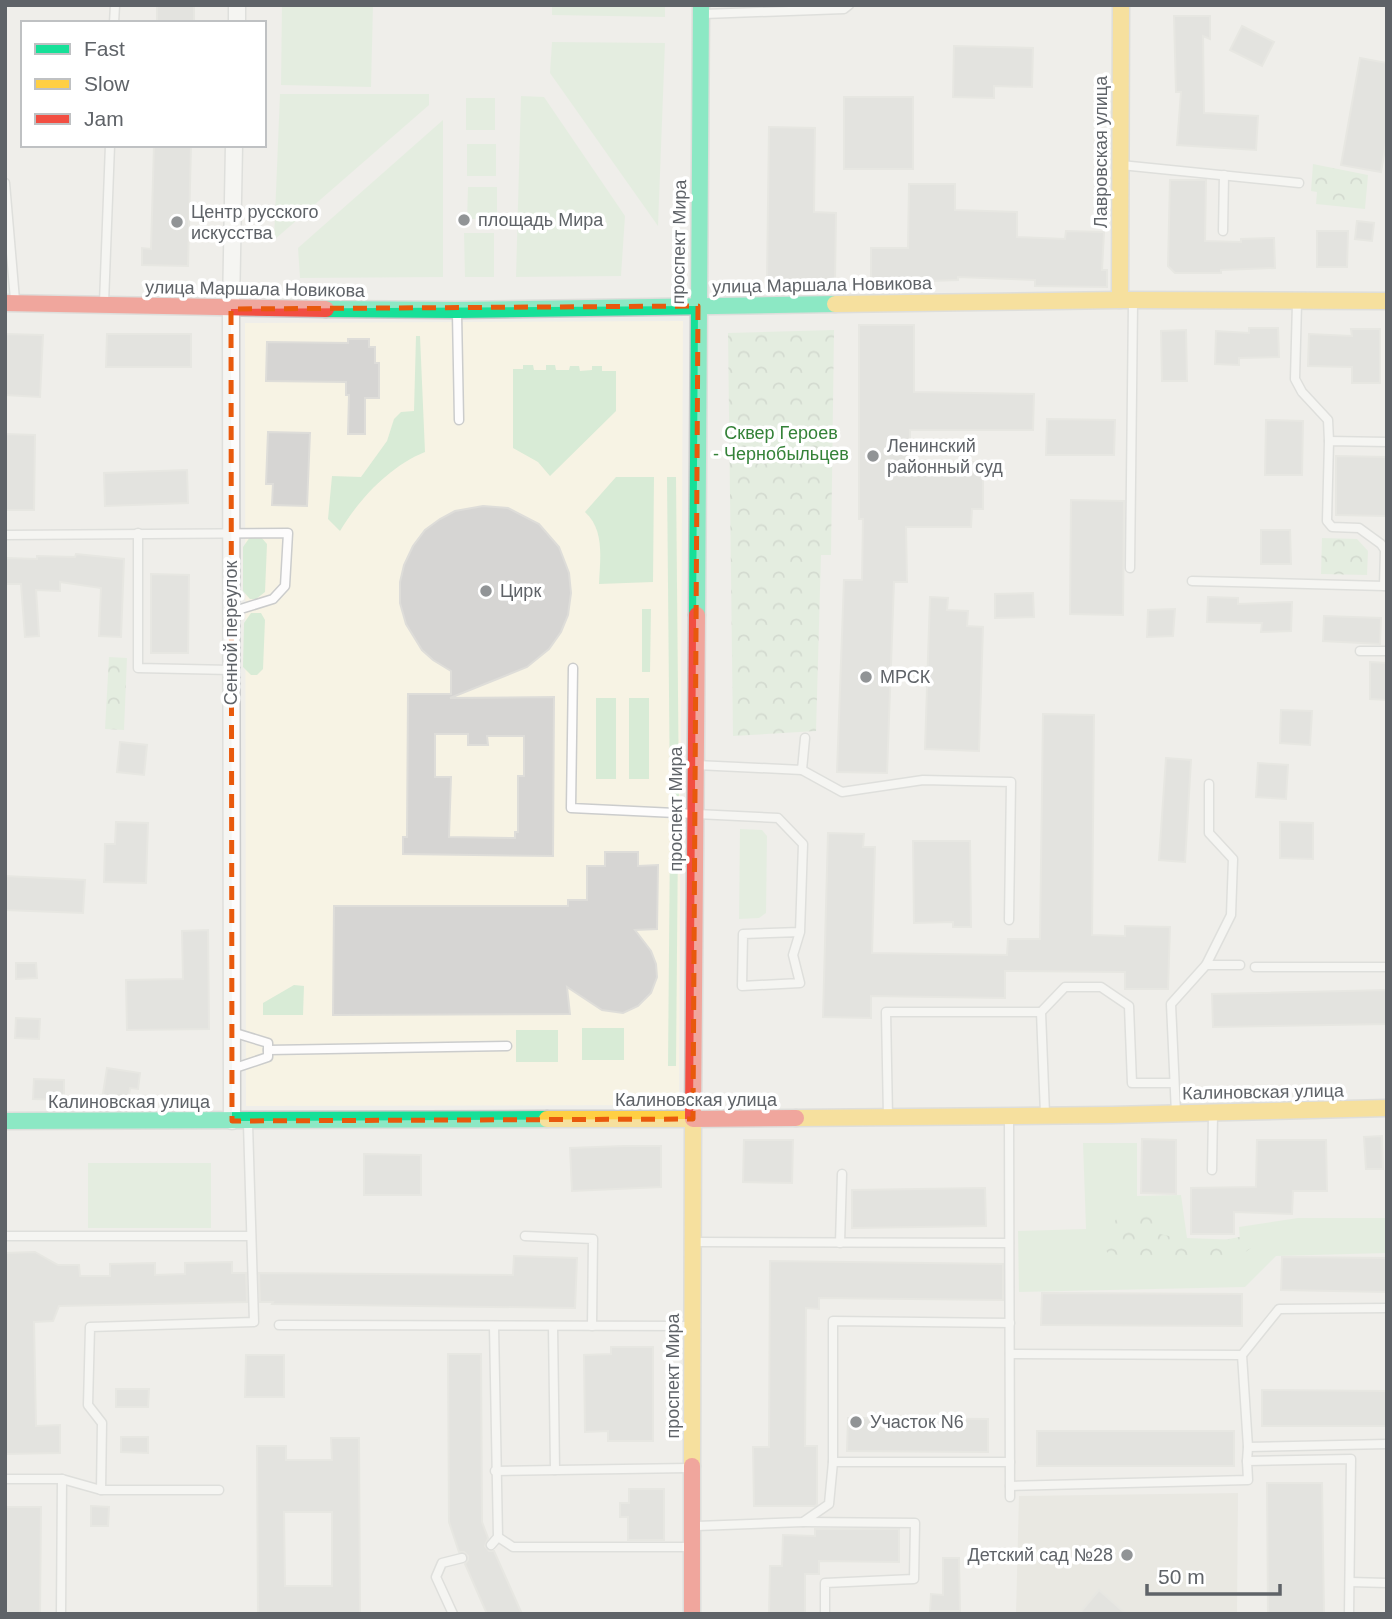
<svg xmlns="http://www.w3.org/2000/svg" width="1392" height="1619" font-family="Arial,sans-serif">
<style>
.commercial{fill:#f7f3e4}
.education{fill:#e2e0da}
.grass{fill:#d8ebd6}
.forest{fill:url(#forest-crowns)}
.building{fill:#d6d5d3;stroke:#deddd9;stroke-width:2;fill-rule:evenodd}
.lines{fill:none;stroke-linecap:round;stroke-linejoin:round}
.lane-casing{stroke:#cbcccc;stroke-width:11}
.street-casing{stroke:#cbcccc;stroke-width:19}
.fast-casing{stroke:#cacacb;stroke-width:19}
.slow-casing{stroke:#cacacb;stroke-width:19}
.jam-casing{stroke:#cacacb;stroke-width:19}
.lane{stroke:#fdfcfc;stroke-width:8}
.street{stroke:#fdfcfc;stroke-width:16}
.fast{stroke:#16e098;stroke-width:16}
.slow{stroke:#ffcf43;stroke-width:16}
.jam{stroke:#f24e42;stroke-width:16}
.marked{fill:none;stroke:#e8590c;stroke-width:5;stroke-dasharray:14 9;stroke-linejoin:round}
.poi-dot{fill:#919496;stroke:#fff;stroke-width:2.5}
.labels{text-anchor:middle;stroke-width:7;stroke-linejoin:round;paint-order:stroke}
.street-label{font-size:18px;fill:#5f6368;stroke:#fff}
.poi-label{font-size:18px;fill:#5f6368;stroke:#fff;text-anchor:start}
.park-label{font-size:18px;fill:#348238;stroke:#fff}
</style>
<defs>
<pattern id="forest-crowns" width="20" height="18" patternUnits="userSpaceOnUse" patternTransform="scale(1.75)"><rect width="20" height="18" fill="#d8ebd6"/><path d="M2 6a3 3 0 1 1 6 0M12 15a3 3 0 1 1 6 0" fill="none" stroke="#b2c2b1"/></pattern>
</defs>
<rect width="100%" height="100%" fill="#efeeea"/>
<!-- commercial -->
<polygon class="commercial" points="683,321 679,1105 246,1106 245,323"/>
<!-- education -->
<polygon class="education" points="1238,1493 1237,1614 1016,1614 1019,1496"/>
<!-- grass -->
<g class="grass">
<polygon points="282,5 373,5 371,87 281,85"/>
<polygon points="552,5 665,5 665,17 552,15"/>
<polygon points="552,42 665,43 658,226 550,73"/>
<polygon points="280,94 429,94 429,105 274,240"/>
<polygon points="521,96 544,97 625,216 621,276 516,277"/>
<rect x="466" y="98" width="29" height="32"/>
<polygon points="443,120 443,277 300,278 298,248"/>
<rect x="467" y="144" width="29" height="32"/>
<polygon points="468,187 497,187 497,219 467,219"/>
<polygon points="464,233 494,233 494,277 465,277"/>
<path d="M 416,336 L 420,336 L 425,452 C 390,466 359,499 340,531 L 328,519 L 332,476 L 361,477 L 387,441 L 394,419 L 401,412 L 414,411 Z"/>
<polygon points="523,365 533,365 534,370 546,370 546,365 555,365 556,370 569,370 570,366 579,366 580,371 592,370 592,366 602,366 602,371 616,371 616,411 550,476 538,462 513,448 513,369 523,369"/>
<path d="M 616,477 L 654,477 L 653,582 L 599,584 C 600,559 605,530 585,512 Z"/>
<polygon points="667,477 676,477 679,802 670,802"/>
<polygon points="260,536 267,544 265,592 256,599 250,599 243,591 243,547 250,537"/>
<polygon points="642,609 651,609 650,672 642,672"/>
<polygon points="251,613 261,613 265,620 263,669 257,675 251,675 243,667 244,623"/>
<rect x="596" y="698" width="20" height="81"/>
<rect x="629" y="698" width="20" height="81"/>
<polygon points="740,829 762,830 767,836 766,913 759,918 739,919"/>
<polygon points="670,835 678,835 676,1066 668,1066"/>
<polygon points="294,985 304,986 303,1015 263,1015 263,1003"/>
<rect x="582" y="1028" width="42" height="32"/>
<rect x="516" y="1030" width="42" height="32"/>
<polygon points="1083,1143 1137,1143 1137,1196 1181,1195 1187,1238 1240,1240 1239,1227 1298,1218 1387,1218 1387,1253 1276,1256 1245,1287 1019,1292 1018,1231 1086,1229"/>
<rect x="88" y="1163" width="123" height="65"/>
</g>
<!-- forest -->
<g class="forest">
<polygon points="1313,164 1368,175 1365,209 1316,204 1317,192 1311,191"/>
<polygon points="834,330 831,555 821,555 816,731 733,736 728,333"/>
<polygon points="1322,538 1357,539 1368,551 1367,575 1321,574"/>
<polygon points="109,657 127,658 124,730 105,729"/>
<polygon points="1151,1207 1166,1216 1160,1234 1204,1244 1249,1235 1254,1246 1227,1265 1108,1254 1102,1242 1118,1216"/>
</g>
<!-- building -->
<g class="building">
<rect x="157" y="5" width="37" height="18"/>
<polygon points="1174,16 1210,16 1210,39 1203,36 1204,113 1258,116 1256,150 1177,145 1181,92 1176,92"/>
<polygon points="1242,26 1274,42 1262,66 1230,50"/>
<polygon points="954,46 1033,48 1032,87 994,86 994,98 953,97"/>
<polygon points="1360,58 1387,63 1387,137 1381,172 1341,165"/>
<rect x="844" y="97" width="69" height="72"/>
<polygon points="769,127 815,128 814,212 836,213 835,281 767,281"/>
<polygon points="154,145 191,145 188,266 142,265 142,248 151,249"/>
<polygon points="1170,180 1206,180 1205,241 1241,242 1241,239 1274,238 1275,268 1221,270 1221,273 1175,273 1168,266"/>
<polygon points="909,184 955,184 955,210 1017,212 1017,237 1065,239 1066,231 1104,232 1102,270 1107,270 1107,287 1035,286 1035,280 958,277 958,280 871,283 871,248 908,248"/>
<polygon points="1357,221 1374,223 1372,241 1355,239"/>
<polygon points="1317,231 1348,231 1347,267 1317,267"/>
<polygon points="859,325 914,325 914,392 1034,394 1033,430 910,430 910,462 983,462 983,509 972,509 971,527 906,527 907,582 894,582 887,773 837,772 844,580 862,580 863,519 859,519"/>
<polygon points="1249,328 1278,328 1279,357 1239,358 1239,365 1215,364 1216,331 1249,333"/>
<polygon points="1351,329 1380,329 1380,383 1352,383 1352,367 1308,366 1309,334 1352,336"/>
<polygon points="1186,330 1187,381 1162,381 1161,331"/>
<polygon points="5,334 43,335 40,397 5,395"/>
<polygon points="107,334 191,334 191,367 106,367"/>
<polygon points="348,339 369,339 369,347 375,347 375,363 379,363 379,398 365,398 365,434 348,434 349,395 346,395 346,382 266,381 267,342 348,343"/>
<polygon points="1047,419 1115,420 1114,455 1046,455"/>
<polygon points="1266,420 1303,421 1302,475 1265,475"/>
<polygon points="268,432 310,433 307,506 272,505 273,484 266,484"/>
<polygon points="5,434 35,435 34,510 5,510"/>
<polygon points="1336,456 1387,457 1387,516 1336,515"/>
<polygon points="187,470 188,503 105,506 104,473"/>
<polygon points="1071,500 1124,501 1123,615 1070,614"/>
<path d="M 483,506 L 508,508 L 539,524 L 559,547 L 569,573 L 571,593 L 568,615 L 561,632 L 549,649 L 527,667 L 450,698 L 554,697 L 553,856 L 403,854 L 403,837 L 407,837 L 408,694 L 451,694 L 451,671 L 433,660 L 422,650 L 406,624 L 400,603 L 400,582 L 404,565 L 413,546 L 425,530 L 440,519 L 455,511 ZM 435,734 L 468,734 L 468,745 L 488,745 L 487,736 L 524,736 L 524,776 L 518,776 L 518,832 L 515,832 L 515,838 L 449,837 L 451,777 L 435,777 Z"/>
<polygon points="1261,530 1290,530 1291,564 1261,564"/>
<polygon points="76,554 124,559 121,637 99,636 101,588 60,582 60,591 36,590 39,636 25,637 21,584 5,584 6,558 37,559 37,556 75,557"/>
<polygon points="151,574 189,575 188,653 151,653"/>
<polygon points="1033,593 1034,617 995,618 995,594"/>
<polygon points="930,597 948,598 947,610 968,611 967,626 983,627 979,751 925,749"/>
<polygon points="1208,597 1238,598 1238,604 1292,602 1291,631 1261,632 1262,623 1207,622"/>
<polygon points="1175,609 1173,636 1147,637 1148,610"/>
<polygon points="1324,616 1381,618 1380,644 1323,641"/>
<polygon points="1370,662 1387,663 1387,700 1370,699"/>
<polygon points="1281,710 1312,711 1310,745 1280,743"/>
<polygon points="1043,714 1094,715 1092,935 1125,936 1125,926 1170,927 1168,989 1125,989 1125,972 1005,971 1005,998 871,996 871,1018 823,1017 828,833 864,834 863,847 875,847 872,953 1007,955 1008,939 1040,939"/>
<polygon points="120,742 147,745 144,775 117,772"/>
<polygon points="1166,758 1191,760 1185,862 1159,860"/>
<polygon points="1258,763 1288,765 1286,799 1256,797"/>
<polygon points="116,822 148,823 146,883 104,882 105,844 115,844"/>
<polygon points="1280,822 1313,823 1313,859 1280,858"/>
<polygon points="913,841 970,841 971,927 953,927 953,922 914,923"/>
<polygon points="605,852 638,852 638,866 658,865 657,929 635,930 651,951 656,964 657,977 651,993 638,1006 623,1013 602,1010 567,987 570,1014 333,1015 334,906 568,906 568,900 587,900 587,866 605,866"/>
<polygon points="5,876 85,880 83,913 5,910"/>
<polygon points="208,930 209,1029 127,1030 126,980 183,979 182,931"/>
<polygon points="16,963 36,963 37,978 16,979"/>
<polygon points="1387,990 1387,1024 1213,1027 1212,994"/>
<polygon points="16,1018 40,1019 39,1039 15,1038"/>
<polygon points="107,1068 140,1073 138,1089 130,1088 128,1104 102,1100"/>
<polygon points="34,1079 64,1080 64,1100 33,1099"/>
<polygon points="1382,1136 1383,1169 1366,1169 1364,1137"/>
<polygon points="1142,1139 1176,1140 1176,1194 1141,1193"/>
<polygon points="744,1140 793,1140 792,1183 743,1182"/>
<polygon points="1257,1140 1326,1140 1327,1191 1293,1191 1292,1214 1234,1212 1234,1234 1191,1234 1191,1188 1256,1187"/>
<polygon points="624,1146 661,1146 661,1187 572,1191 570,1148"/>
<polygon points="364,1154 421,1155 421,1195 364,1195"/>
<polygon points="985,1188 986,1226 852,1228 852,1190"/>
<polygon points="35,1252 58,1265 79,1265 80,1276 110,1276 110,1264 155,1263 155,1275 185,1274 185,1263 232,1262 232,1273 246,1273 247,1302 59,1306 53,1321 34,1322 36,1426 60,1425 60,1453 5,1454 5,1253"/>
<polygon points="514,1256 577,1258 575,1308 272,1304 273,1302 260,1302 259,1273 513,1275"/>
<polygon points="1282,1257 1387,1258 1387,1292 1281,1290"/>
<polygon points="770,1261 1003,1264 1003,1300 819,1298 819,1309 806,1308 805,1446 817,1446 817,1504 815,1506 754,1506 753,1447 769,1447"/>
<polygon points="1042,1293 1242,1294 1242,1326 1041,1325"/>
<polygon points="611,1347 653,1347 653,1441 608,1441 608,1431 585,1432 584,1355 611,1354"/>
<polygon points="448,1354 481,1354 482,1522 488,1538 485,1546 489,1551 494,1551 522,1614 487,1614 465,1564 468,1560 468,1556 464,1552 459,1552 449,1522"/>
<polygon points="246,1355 284,1355 284,1397 245,1397"/>
<polygon points="116,1389 149,1389 148,1407 116,1407"/>
<polygon points="1262,1390 1387,1391 1387,1426 1262,1426"/>
<polygon points="848,1418 988,1419 988,1452 847,1451"/>
<rect x="1037" y="1431" width="197" height="35"/>
<polygon points="121,1437 148,1437 148,1453 121,1452"/>
<path d="M 331,1438 L 359,1438 L 360,1614 L 258,1614 L 257,1446 L 286,1446 L 286,1460 L 332,1460 ZM 284,1512 L 332,1512 L 332,1586 L 285,1586 Z"/>
<polygon points="1267,1483 1322,1483 1324,1614 1268,1614"/>
<polygon points="629,1489 664,1489 664,1540 628,1540 628,1517 620,1517 620,1503 629,1503"/>
<polygon points="91,1506 109,1507 108,1526 91,1526"/>
<polygon points="5,1507 41,1507 40,1614 5,1614"/>
<polygon points="815,1529 899,1529 899,1562 819,1561 819,1574 805,1574 805,1614 769,1614 770,1566 782,1566 783,1535 815,1536"/>
<polygon points="943,1558 959,1558 960,1611 930,1611 931,1594 943,1595"/>
<polygon points="1099,1590 1126,1614 1079,1614"/>
</g>
<g class="lines">
<defs>
<g id="lane">
<polyline points="704,14 844,9 849,5"/>
<polyline points="114,23 115,5"/>
<polyline points="1121,165 1299,183"/>
<polyline points="5,183 15,300"/>
<polyline points="1223,231 1224,175"/>
<polyline points="104,303 110,145"/>
<polyline points="1297,303 1295,379 1302,392 1328,420 1329,441"/>
<polyline points="457,313 459,420"/>
<polyline points="1387,442 1329,441 1327,521 1332,527 1359,528 1381,544 1385,550 1384,586 1387,586"/>
<polyline points="138,533 138,668 231,670"/>
<polyline points="5,535 288,533 285,586 273,599 231,612"/>
<polyline points="1130,568 1133,303"/>
<polyline points="1192,581 1384,586"/>
<polyline points="1360,651 1387,651"/>
<polyline points="573,668 571,808 778,818 803,844 800,932 743,934 742,986 800,983 793,955 800,932"/>
<polyline points="696,765 802,770 805,738"/>
<polyline points="802,770 842,792 923,780 1011,782 1009,920"/>
<polyline points="1206,965 1231,915 1233,859 1209,833 1209,784"/>
<polyline points="1255,967 1387,967"/>
<polyline points="232,1032 268,1043 268,1057 232,1069"/>
<polyline points="268,1050 507,1046"/>
<polyline points="1176,1113 1171,1004 1206,965 1240,965"/>
<polyline points="1045,1114 1041,1012 1065,987 1101,987 1129,1006 1132,1083 1174,1083"/>
<polyline points="888,1117 886,1012 1041,1012"/>
<polyline points="1009,1119 1010,1497"/>
<polyline points="1212,1170 1213,1115"/>
<polyline points="5,1236 251,1236"/>
<polyline points="525,1236 593,1239 592,1326"/>
<polyline points="697,1242 1009,1243"/>
<polyline points="840,1243 842,1174"/>
<polyline points="279,1325 690,1326"/>
<polyline points="553,1326 555,1470"/>
<polyline points="1010,1354 1242,1355 1279,1309 1387,1308"/>
<polyline points="1242,1355 1248,1447"/>
<polyline points="1247,1461 1248,1447 1387,1444"/>
<polyline points="833,1462 1010,1462"/>
<polyline points="495,1471 689,1468"/>
<polyline points="5,1479 62,1479 101,1490 219,1490"/>
<polyline points="1010,1486 1248,1480 1247,1461 1351,1459 1349,1614"/>
<polyline points="101,1490 102,1423 88,1405 90,1327 254,1322 248,1124"/>
<polyline points="803,1522 915,1523 914,1579 825,1583 825,1614"/>
<polyline points="697,1526 803,1522 829,1504 833,1462 833,1321 1010,1323"/>
<polyline points="498,1537 513,1547 688,1547"/>
<polyline points="491,1545 498,1537 494,1326"/>
<polyline points="1350,1582 1387,1583"/>
<polyline points="61,1614 62,1479"/>
<polyline points="453,1614 436,1577 442,1563 462,1558"/>
</g>
<g id="street">
<polyline points="237,23 237,5"/>
<polyline points="232,1121 231,309 234,145"/>
</g>
<g id="fast">
<polyline points="326,309 457,310 835,304"/>
<polyline points="697,615 701,5"/>
<polyline points="5,1121 547,1119"/>
</g>
<g id="slow">
<polyline points="1120,300 1121,5"/>
<polyline points="835,304 1120,300 1387,301"/>
<polyline points="796,1118 1112,1115 1387,1108"/>
<polyline points="547,1119 693,1119 692,1466"/>
</g>
<g id="jam">
<polyline points="5,303 326,309"/>
<polyline points="697,615 693,1119 796,1118"/>
<polyline points="692,1614 692,1466"/>
</g>
</defs>
<!-- lane casing -->
<use href="#lane" class="lane-casing"/>
<!-- street casing -->
<use href="#street" class="street-casing"/>
<!-- fast casing -->
<use href="#fast" class="fast-casing"/>
<!-- slow casing -->
<use href="#slow" class="slow-casing"/>
<!-- jam casing -->
<use href="#jam" class="jam-casing"/>
<!-- lane -->
<use href="#lane" class="lane"/>
<!-- street -->
<use href="#street" class="street"/>
<!-- fast -->
<use href="#fast" class="fast"/>
<!-- slow -->
<use href="#slow" class="slow"/>
<!-- jam -->
<use href="#jam" class="jam"/>
</g>
<!-- marked area -->
<path d="M0 0H1392V1619H0ZM 698,306 L 693,1119 L 232,1121 L 231,309 Z" fill="#efeeea" fill-opacity=".55" fill-rule="evenodd"/>
<path class="marked" d="M 698,306 L 693,1119 L 232,1121 L 231,309 Z"/>
<!-- markers -->
<g class="poi-dot">
<circle cx="464" cy="220" r="7"/>
<circle cx="177" cy="222" r="7"/>
<circle cx="873" cy="456" r="7"/>
<circle cx="486" cy="591" r="7"/>
<circle cx="866" cy="677" r="7"/>
<circle cx="856" cy="1422" r="7"/>
<circle cx="1127" cy="1555" r="7"/>
</g>
<g class="labels">
<!-- street labels -->
<g class="street-label">
<text transform="translate(1101 152) rotate(-90)" y="6">Лавровская улица</text>
<text transform="translate(679 242) rotate(-89)" y="6">проспект Мира</text>
<text transform="translate(822 285) rotate(-1)" y="6">улица Маршала Новикова</text>
<text transform="translate(255 289) rotate(1)" y="6">улица Маршала Новикова</text>
<text transform="translate(231 633) rotate(-90)" y="6">Сенной переулок</text>
<text transform="translate(676 809) rotate(-90)" y="6">проспект Мира</text>
<text transform="translate(1263 1092) rotate(-1)" y="6">Калиновская улица</text>
<text x="696" y="1106">Калиновская улица</text>
<text x="129" y="1108">Калиновская улица</text>
<text transform="translate(673 1376) rotate(-90)" y="6">проспект Мира</text>
</g>
<!-- poi labels -->
<g class="poi-label">
<text x="191" y="218">Центр русского<tspan x="191" dy="21">искусства</tspan></text>
<text x="478" y="226">площадь Мира</text>
<text x="887" y="452">Ленинский<tspan x="887" dy="21">районный суд</tspan></text>
<text x="500" y="597">Цирк</text>
<text x="880" y="683">МРСК</text>
<text x="870" y="1428">Участок N6</text>
<text x="1113" y="1561" text-anchor="end">Детский сад №28</text>
</g>
<!-- park labels -->
<g class="park-label">
<text x="781" y="439">Сквер Героев<tspan x="781" dy="21">- Чернобыльцев</tspan></text>
</g>
</g>
<!-- border -->
<rect width="1392" height="1619" fill="none" stroke="#5f6368" stroke-width="14"/>
<!-- legend -->
<rect x="21" y="21" width="245" height="126" fill="#ffffff" stroke="#bfc1c3" stroke-width="2"/>
<rect x="35" y="44" width="35" height="10" fill="#16e098" stroke="#bfc1c3" stroke-width="2"/>
<text x="84" y="56" font-size="21" fill="#5f6368">Fast</text>
<rect x="35" y="79" width="35" height="10" fill="#ffcf43" stroke="#bfc1c3" stroke-width="2"/>
<text x="84" y="91" font-size="21" fill="#5f6368">Slow</text>
<rect x="35" y="114" width="35" height="10" fill="#f24e42" stroke="#bfc1c3" stroke-width="2"/>
<text x="84" y="126" font-size="21" fill="#5f6368">Jam</text>
<!-- scale -->
<path d="M1147 1584v10h133v-10" fill="none" stroke="#5f6368" stroke-width="3.5"/>
<text x="1158" y="1584" font-size="21" fill="#5f6368" stroke="#ffffff" stroke-width="5" paint-order="stroke">50 m</text>
</svg>
